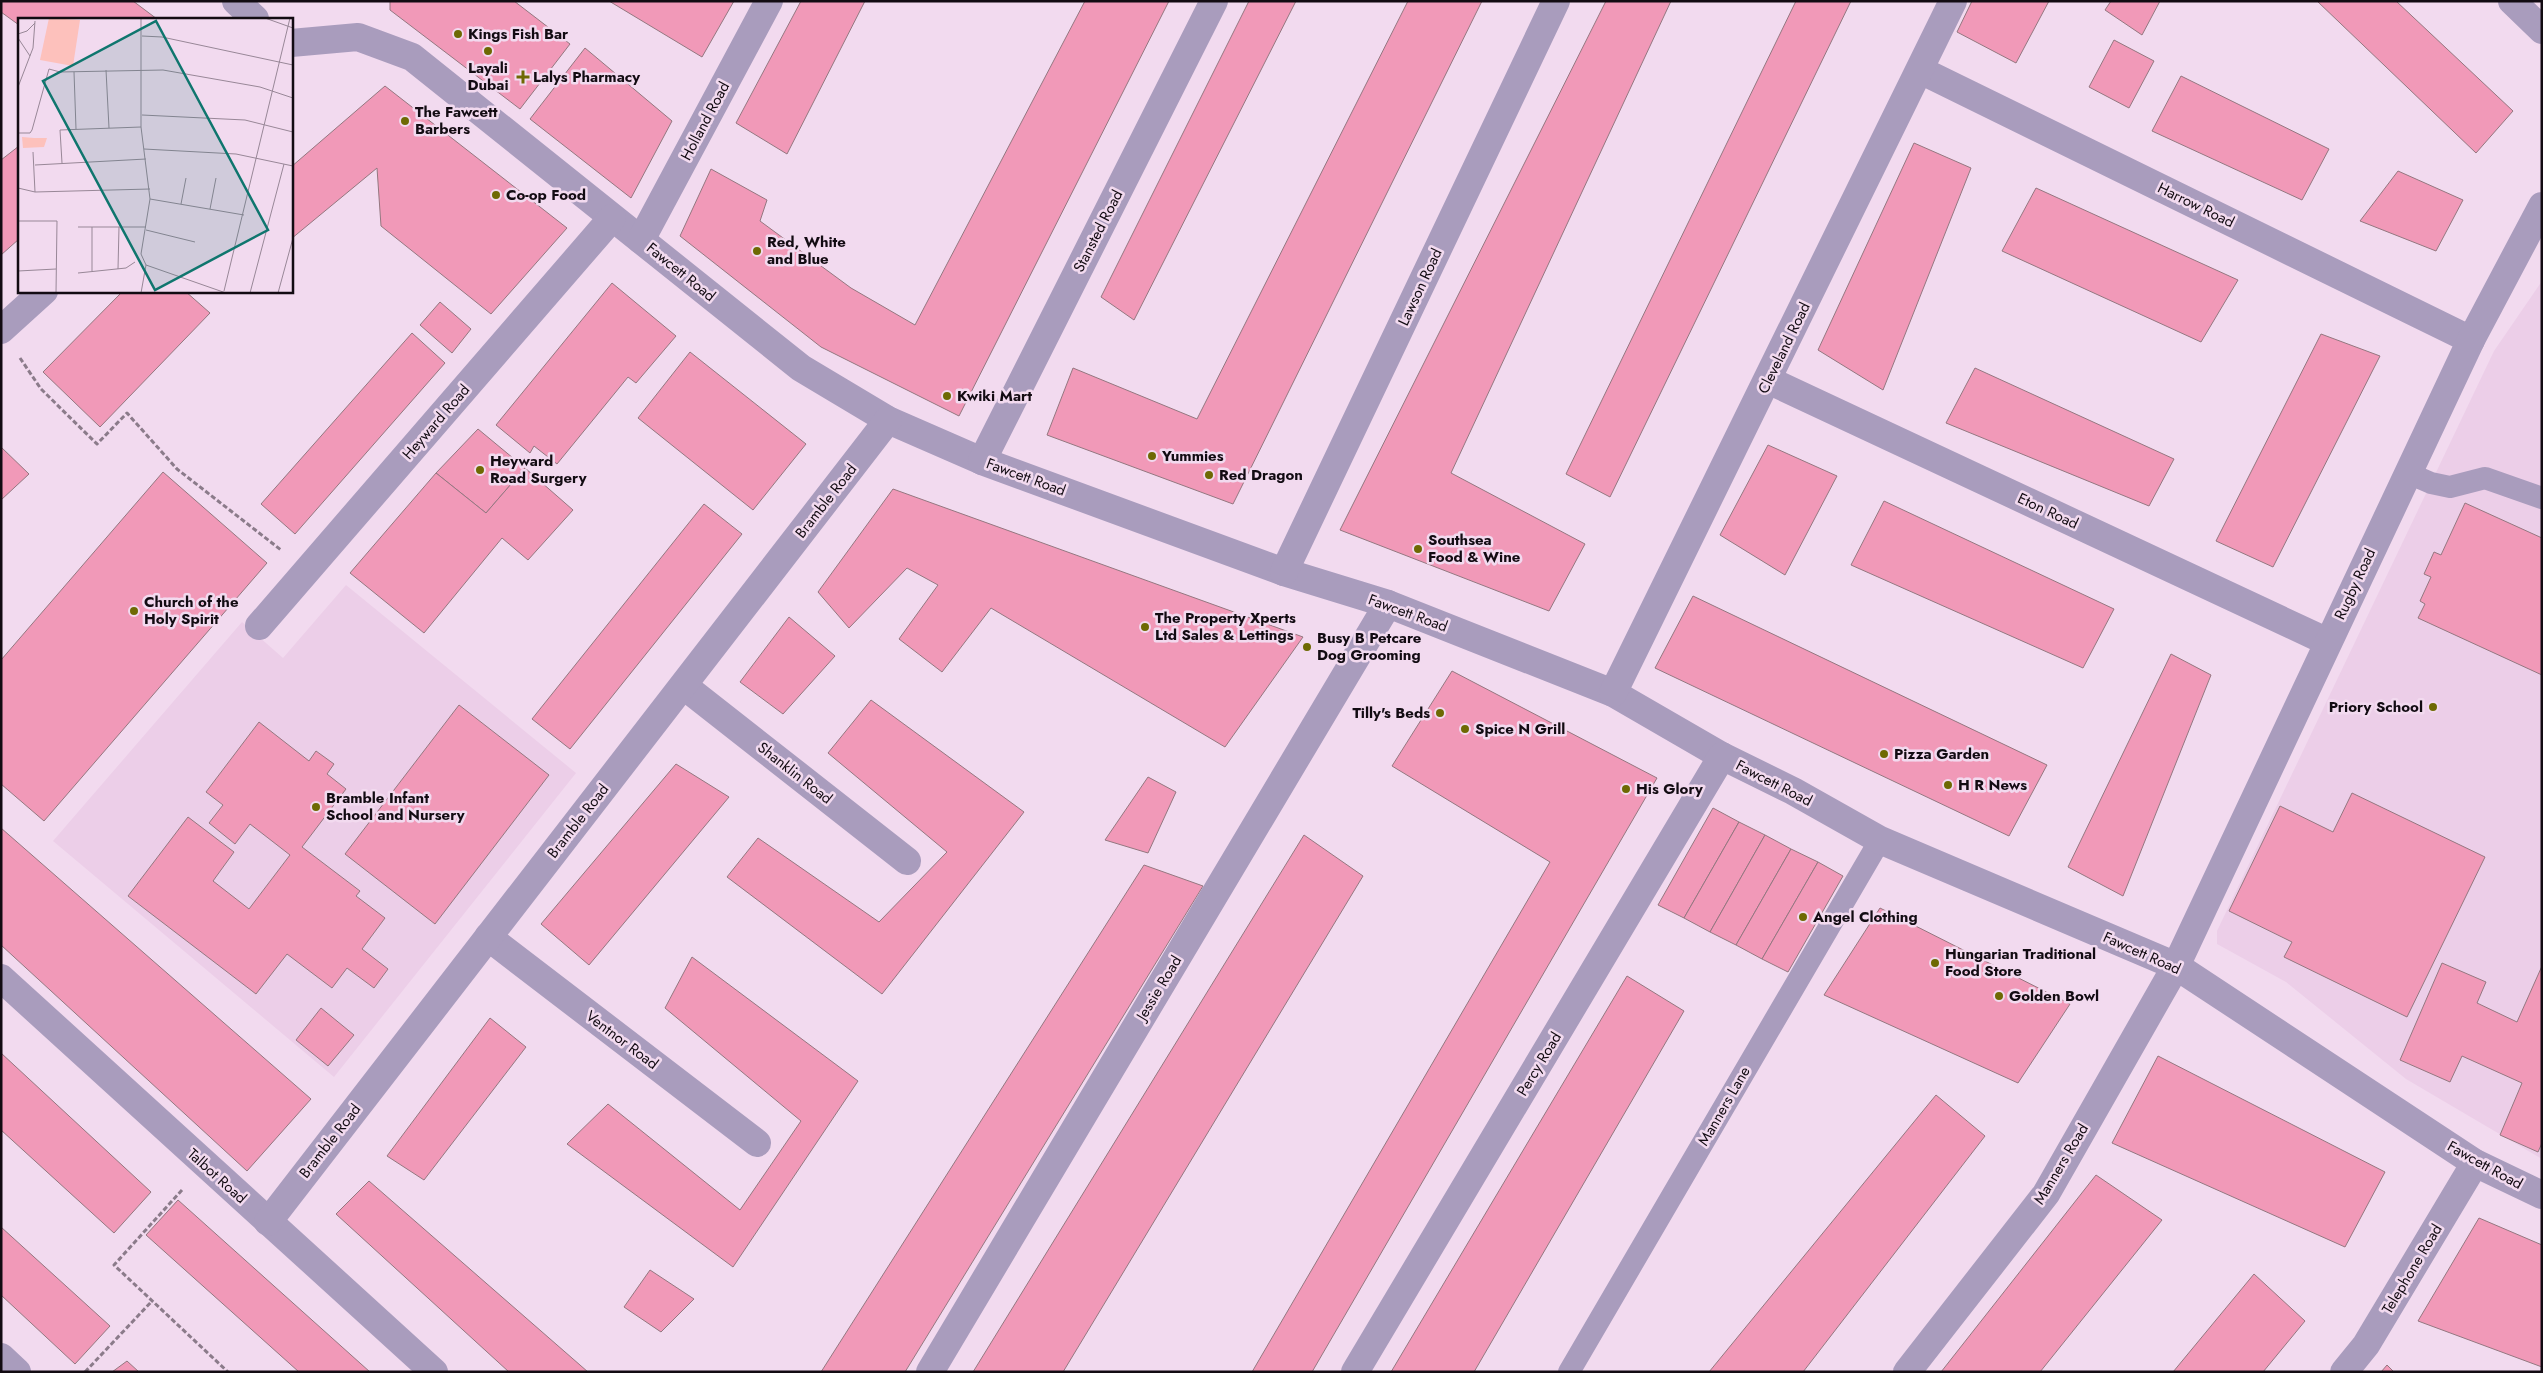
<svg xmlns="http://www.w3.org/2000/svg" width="2543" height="1373" font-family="Jost,sans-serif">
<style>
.built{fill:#eccee8}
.building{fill:#f199b8;stroke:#947780}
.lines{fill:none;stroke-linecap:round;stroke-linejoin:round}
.path{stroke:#8b7b8a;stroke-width:3;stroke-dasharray:5 2.5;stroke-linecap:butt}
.service{stroke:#a99cbd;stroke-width:22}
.minor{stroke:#a99cbd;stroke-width:28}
.poi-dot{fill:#6e6903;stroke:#f2daef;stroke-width:2}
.labels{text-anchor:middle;stroke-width:5;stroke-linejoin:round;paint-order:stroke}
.poi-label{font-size:15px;font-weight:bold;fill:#120b12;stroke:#f2daef;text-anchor:start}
.street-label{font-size:15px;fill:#120b12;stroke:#f2daef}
.inset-road{fill:none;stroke:#988797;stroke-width:1}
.view{fill:#0f766e;fill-opacity:0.15;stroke:#0f766e;stroke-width:2.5}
.inset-edge{fill:none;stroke:#120b12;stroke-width:2.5}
</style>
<rect width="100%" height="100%" fill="#f2daef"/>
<!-- built -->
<g class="built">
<polygon points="2542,281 2542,1159 2406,1079 2286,982 2217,944 2217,931 2494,351"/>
<polygon points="346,585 576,773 334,1077 53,841 242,622 283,658"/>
</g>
<!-- building -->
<g class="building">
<polygon points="1,1 133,1 157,19 19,19 19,25 1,12"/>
<polygon points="390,1 514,1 570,44 520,109 390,10"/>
<polygon points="609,1 734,1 702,57"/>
<polygon points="801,1 865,1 787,154 736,123"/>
<polygon points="1085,1 1169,1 959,416 821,347 680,236 711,169 767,200 760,221 851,288 915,325"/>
<polygon points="1249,1 1296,1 1134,320 1101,297"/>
<polygon points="1408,1 1482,1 1233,504 1047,435 1073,368 1197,419"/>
<polygon points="1606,1 1671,1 1451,473 1585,544 1549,611 1340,530"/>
<polygon points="1796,1 1851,1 1610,497 1566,474"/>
<polygon points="1972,1 2049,1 2016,63 1957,32"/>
<polygon points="2111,1 2160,1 2142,35 2105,10"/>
<polygon points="2317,1 2396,1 2513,111 2476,153"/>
<polygon points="2114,40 2154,61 2129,108 2089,87"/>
<polygon points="585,48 672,121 631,198 530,119"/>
<polygon points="2181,76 2329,149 2302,200 2152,131"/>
<polygon points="385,86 567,228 491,314 381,226 377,168 291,239 291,167"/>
<polygon points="1914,143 1971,168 1883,390 1818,350"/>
<polygon points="19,146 19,239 1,255 1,160"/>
<polygon points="2398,171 2463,200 2436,251 2360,221"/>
<polygon points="2036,188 2238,280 2201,342 2002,251"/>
<polygon points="612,283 676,336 636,383 628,377 557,464 534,446 530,453 496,425"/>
<polygon points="123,291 185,291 210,313 100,427 43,372"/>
<polygon points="440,302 471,329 452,353 420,325"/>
<polygon points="412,333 445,363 295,534 261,504"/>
<polygon points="2321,334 2380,356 2273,567 2216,541"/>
<polygon points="690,352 806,444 753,510 638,418"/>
<polygon points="1975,368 2174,459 2149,506 1946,423"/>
<polygon points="478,429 525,468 486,513 436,473"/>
<polygon points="1768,445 1837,476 1785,575 1720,535"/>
<polygon points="1,447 29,474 1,500"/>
<polygon points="525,468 573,510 528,560 502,538 424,633 350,573 436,473 486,513"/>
<polygon points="163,472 267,563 44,821 1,784 1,660"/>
<polygon points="893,489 1303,637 1225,747 991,608 942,672 899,639 938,585 907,568 849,628 818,592"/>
<polygon points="1884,501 2114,609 2083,668 1851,565"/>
<polygon points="2465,503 2542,538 2542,675 2418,618 2425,604 2420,601 2431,577 2424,574 2434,552 2441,555"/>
<polygon points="704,504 742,534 570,749 532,719"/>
<polygon points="1693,596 2047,765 2009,836 1655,668"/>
<polygon points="789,617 835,656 783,714 740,682"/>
<polygon points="2171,654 2211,675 2123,896 2068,867"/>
<polygon points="1452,671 1657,778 1312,1372 1252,1372 1550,862 1392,766"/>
<polygon points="871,700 1024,812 882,994 727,877 758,838 879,922 947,852 828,753"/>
<polygon points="459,705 549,775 435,924 345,854"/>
<polygon points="259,722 309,761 316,751 334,764 327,774 346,789 302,847 360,891 356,896 385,918 362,949 388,969 374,988 347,968 332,988 287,954 256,994 128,896 188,817 234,852 213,881 249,909 290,855 250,824 235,844 209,823 223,805 206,792"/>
<polygon points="676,764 729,797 589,965 541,924"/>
<polygon points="1148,777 1176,792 1148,853 1105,840"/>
<polygon points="2352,793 2485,857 2407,1017 2284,957 2292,942 2229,911 2280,806 2333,832"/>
<polygon points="1713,808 1739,822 1684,918 1658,905"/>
<polygon points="1739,822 1765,835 1710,932 1684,918"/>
<polygon points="1,828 311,1099 247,1171 1,945"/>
<polygon points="1304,835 1363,876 1063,1372 973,1372"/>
<polygon points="1765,835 1791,849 1736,945 1710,932"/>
<polygon points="1791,849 1818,862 1762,959 1736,945"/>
<polygon points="1818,862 1843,876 1788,972 1762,959"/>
<polygon points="1144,865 1203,886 905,1372 821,1372"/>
<polygon points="1880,908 2070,1004 2018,1083 1824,995"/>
<polygon points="692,957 858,1081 733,1267 567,1144 608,1104 740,1210 801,1121 665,1008"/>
<polygon points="2442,963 2486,982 2477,1003 2517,1022 2542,966 2542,1143 2538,1152 2500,1135 2522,1083 2462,1056 2450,1082 2400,1060"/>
<polygon points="1627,976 1684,1011 1474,1372 1391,1372"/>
<polygon points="321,1008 354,1035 328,1066 296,1040"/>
<polygon points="490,1018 526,1047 424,1180 387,1156"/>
<polygon points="1,1053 151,1192 114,1233 1,1130"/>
<polygon points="2158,1056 2385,1172 2345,1247 2112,1143"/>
<polygon points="1936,1095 1985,1136 1803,1372 1709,1372"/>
<polygon points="2096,1175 2162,1220 2040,1372 1941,1372"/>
<polygon points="369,1181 588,1372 509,1372 336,1214"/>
<polygon points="178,1200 370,1372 299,1372 146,1235"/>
<polygon points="2479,1218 2542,1245 2542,1367 2418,1321"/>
<polygon points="1,1227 110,1326 75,1364 1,1295"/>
<polygon points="650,1270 694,1299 661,1332 624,1307"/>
<polygon points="2254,1274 2305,1321 2263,1372 2173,1372"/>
<polygon points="127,1361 139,1372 112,1372"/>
<polygon points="2387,1365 2394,1372 2381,1372"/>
</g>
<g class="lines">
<!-- path -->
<g class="path">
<polyline points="20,358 41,389 97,444 127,413 177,469 281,550"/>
<polyline points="182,1190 114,1265 228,1372"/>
<polyline points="85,1372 152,1301"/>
</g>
<!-- service -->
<g class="service">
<polyline points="2408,473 2431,483 2450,487 2485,478 2542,498"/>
<polyline points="1569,1372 1880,840"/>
</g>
<!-- minor -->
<g class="minor">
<polyline points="236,1 255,19"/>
<polyline points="2512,1 2542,30"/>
<polyline points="291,43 358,37 412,57 801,368 888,420 982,461 1284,572 1388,604 1613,693 1722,756 1793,791 1880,840 2176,966 2475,1163 2542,1195"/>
<polyline points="1920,70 2471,340"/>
<polyline points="641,240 769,1"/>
<polyline points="1,330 44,291"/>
<polyline points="1768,380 2328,642"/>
<polyline points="982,461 1214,1"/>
<polyline points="1284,572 1556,1"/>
<polyline points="259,626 612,218"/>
<polyline points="684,686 907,861"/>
<polyline points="1613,693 1953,1"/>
<polyline points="488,937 757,1143"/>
<polyline points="1,978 434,1372"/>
<polyline points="268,1222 888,420"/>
<polyline points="1,1357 17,1372"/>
<polyline points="930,1372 1388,604"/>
<polyline points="1355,1372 1722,756"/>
<polyline points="1907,1372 2046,1194 2176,966 2471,340 2542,206"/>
<polyline points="2344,1372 2366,1345 2475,1163"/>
</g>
</g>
<!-- markers -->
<g class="poi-dot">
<circle cx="458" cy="34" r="5"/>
<circle cx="488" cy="51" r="5"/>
<path d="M520.5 69.5h5v5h5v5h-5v5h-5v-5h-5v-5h5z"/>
<circle cx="405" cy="121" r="5"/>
<circle cx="496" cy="195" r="5"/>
<circle cx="757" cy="251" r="5"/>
<circle cx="947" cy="396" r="5"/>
<circle cx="1152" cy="456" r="5"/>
<circle cx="480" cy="470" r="5"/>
<circle cx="1209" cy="475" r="5"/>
<circle cx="1418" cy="549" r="5"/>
<circle cx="134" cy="611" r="5"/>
<circle cx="1145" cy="627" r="5"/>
<circle cx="1307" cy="647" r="5"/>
<circle cx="2433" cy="707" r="5"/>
<circle cx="1440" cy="713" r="5"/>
<circle cx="1465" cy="729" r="5"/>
<circle cx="1884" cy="754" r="5"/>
<circle cx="1948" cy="785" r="5"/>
<circle cx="1626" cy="789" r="5"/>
<circle cx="316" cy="807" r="5"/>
<circle cx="1803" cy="917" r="5"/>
<circle cx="1935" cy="963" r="5"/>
<circle cx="1999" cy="996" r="5"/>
</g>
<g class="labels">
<!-- poi labels -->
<g class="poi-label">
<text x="468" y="39">Kings Fish Bar</text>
<text x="488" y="73" text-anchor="middle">Layali<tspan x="488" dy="17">Dubai</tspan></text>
<text x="533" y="82">Lalys Pharmacy</text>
<text x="415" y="117">The Fawcett<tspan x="415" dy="17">Barbers</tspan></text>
<text x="506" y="200">Co-op Food</text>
<text x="767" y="247">Red, White<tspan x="767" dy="17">and Blue</tspan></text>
<text x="957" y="401">Kwiki Mart</text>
<text x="1162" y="461">Yummies</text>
<text x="490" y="466">Heyward<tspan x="490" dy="17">Road Surgery</tspan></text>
<text x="1219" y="480">Red Dragon</text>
<text x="1428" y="545">Southsea<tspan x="1428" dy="17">Food &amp; Wine</tspan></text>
<text x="144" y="607">Church of the<tspan x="144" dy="17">Holy Spirit</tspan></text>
<text x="1155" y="623">The Property Xperts<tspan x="1155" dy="17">Ltd Sales &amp; Lettings</tspan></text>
<text x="1317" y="643">Busy B Petcare<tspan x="1317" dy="17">Dog Grooming</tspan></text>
<text x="2423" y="712" text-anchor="end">Priory School</text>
<text x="1430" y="718" text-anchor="end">Tilly's Beds</text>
<text x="1475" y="734">Spice N Grill</text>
<text x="1894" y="759">Pizza Garden</text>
<text x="1958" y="790">H R News</text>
<text x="1636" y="794">His Glory</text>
<text x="326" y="803">Bramble Infant<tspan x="326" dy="17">School and Nursery</tspan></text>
<text x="1813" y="922">Angel Clothing</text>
<text x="1945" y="959">Hungarian Traditional<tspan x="1945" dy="17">Food Store</tspan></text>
<text x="2009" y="1001">Golden Bowl</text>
</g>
<!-- street labels -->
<g class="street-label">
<text transform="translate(705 121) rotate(-62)" y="5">Holland Road</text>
<text transform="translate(2196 205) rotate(26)" y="5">Harrow Road</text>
<text transform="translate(1098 231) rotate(-63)" y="5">Stansted Road</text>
<text transform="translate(681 272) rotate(39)" y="5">Fawcett Road</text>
<text transform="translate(1420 287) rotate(-65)" y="5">Lawson Road</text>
<text transform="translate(1784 348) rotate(-64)" y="5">Cleveland Road</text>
<text transform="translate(436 422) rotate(-49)" y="5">Heyward Road</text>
<text transform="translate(1026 477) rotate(20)" y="5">Fawcett Road</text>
<text transform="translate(826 501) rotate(-52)" y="5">Bramble Road</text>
<text transform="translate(2048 511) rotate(25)" y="5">Eton Road</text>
<text transform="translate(2355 584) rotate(-65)" y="5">Rugby Road</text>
<text transform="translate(1408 613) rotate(20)" y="5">Fawcett Road</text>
<text transform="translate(795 773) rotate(38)" y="5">Shanklin Road</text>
<text transform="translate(1774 783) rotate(27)" y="5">Fawcett Road</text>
<text transform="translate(578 821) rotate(-52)" y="5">Bramble Road</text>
<text transform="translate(2142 953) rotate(24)" y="5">Fawcett Road</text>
<text transform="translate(1159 988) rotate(-59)" y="5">Jessie Road</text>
<text transform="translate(622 1040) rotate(37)" y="5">Ventnor Road</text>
<text transform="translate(1539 1064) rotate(-59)" y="5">Percy Road</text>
<text transform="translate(1724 1106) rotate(-60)" y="5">Manners Lane</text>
<text transform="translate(330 1141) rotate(-52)" y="5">Bramble Road</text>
<text transform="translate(2061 1164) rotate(-59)" y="5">Manners Road</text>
<text transform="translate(2485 1165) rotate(29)" y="5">Fawcett Road</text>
<text transform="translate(217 1176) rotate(42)" y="5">Talbot Road</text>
<text transform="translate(2412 1269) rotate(-59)" y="5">Telephone Road</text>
</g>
</g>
<!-- overview -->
<g transform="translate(18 18)">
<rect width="275" height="275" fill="#f2daef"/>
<path d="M 31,0 L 62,2 L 55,48 L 22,42 ZM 4,119 L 16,120 L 29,120 L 26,129 L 5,130 Z" fill="#fdc1bc"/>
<path class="inset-road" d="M 123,0 L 123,109 L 132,181 L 123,236 L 128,247M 247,0 L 275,10M 0,16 L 9,13 L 17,5M 124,18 L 144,19 L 275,47M 0,20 L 12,38M 88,52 L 91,110M 56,54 L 58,111M 0,69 L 15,30 L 17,3M 124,97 L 227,102 L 275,114M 0,115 L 12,115 L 14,112 L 31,51 L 42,54 L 145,52 L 242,69 L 275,80M 126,131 L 218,136 L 275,148M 15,134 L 17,174M 44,145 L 42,112 L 123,109M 17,147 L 128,141M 0,170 L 17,174 L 132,171M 132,181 L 226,197M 163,186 L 168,160M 192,191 L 198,160M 0,203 L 39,203 L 38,275M 60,209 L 128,209M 128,212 L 177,224M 128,247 L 208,275M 100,251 L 101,209M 0,253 L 38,251M 74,253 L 74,209M 60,255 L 108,250 L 117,244M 206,273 L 272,0M 123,275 L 128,247M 232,275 L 266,146M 260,275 L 275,220"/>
<path class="view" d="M 138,3 L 250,212 L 137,272 L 25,63 Z"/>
<rect width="275" height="275" class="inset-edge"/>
</g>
<!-- border -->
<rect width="2543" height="1373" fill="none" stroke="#120b12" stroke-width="5"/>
</svg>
